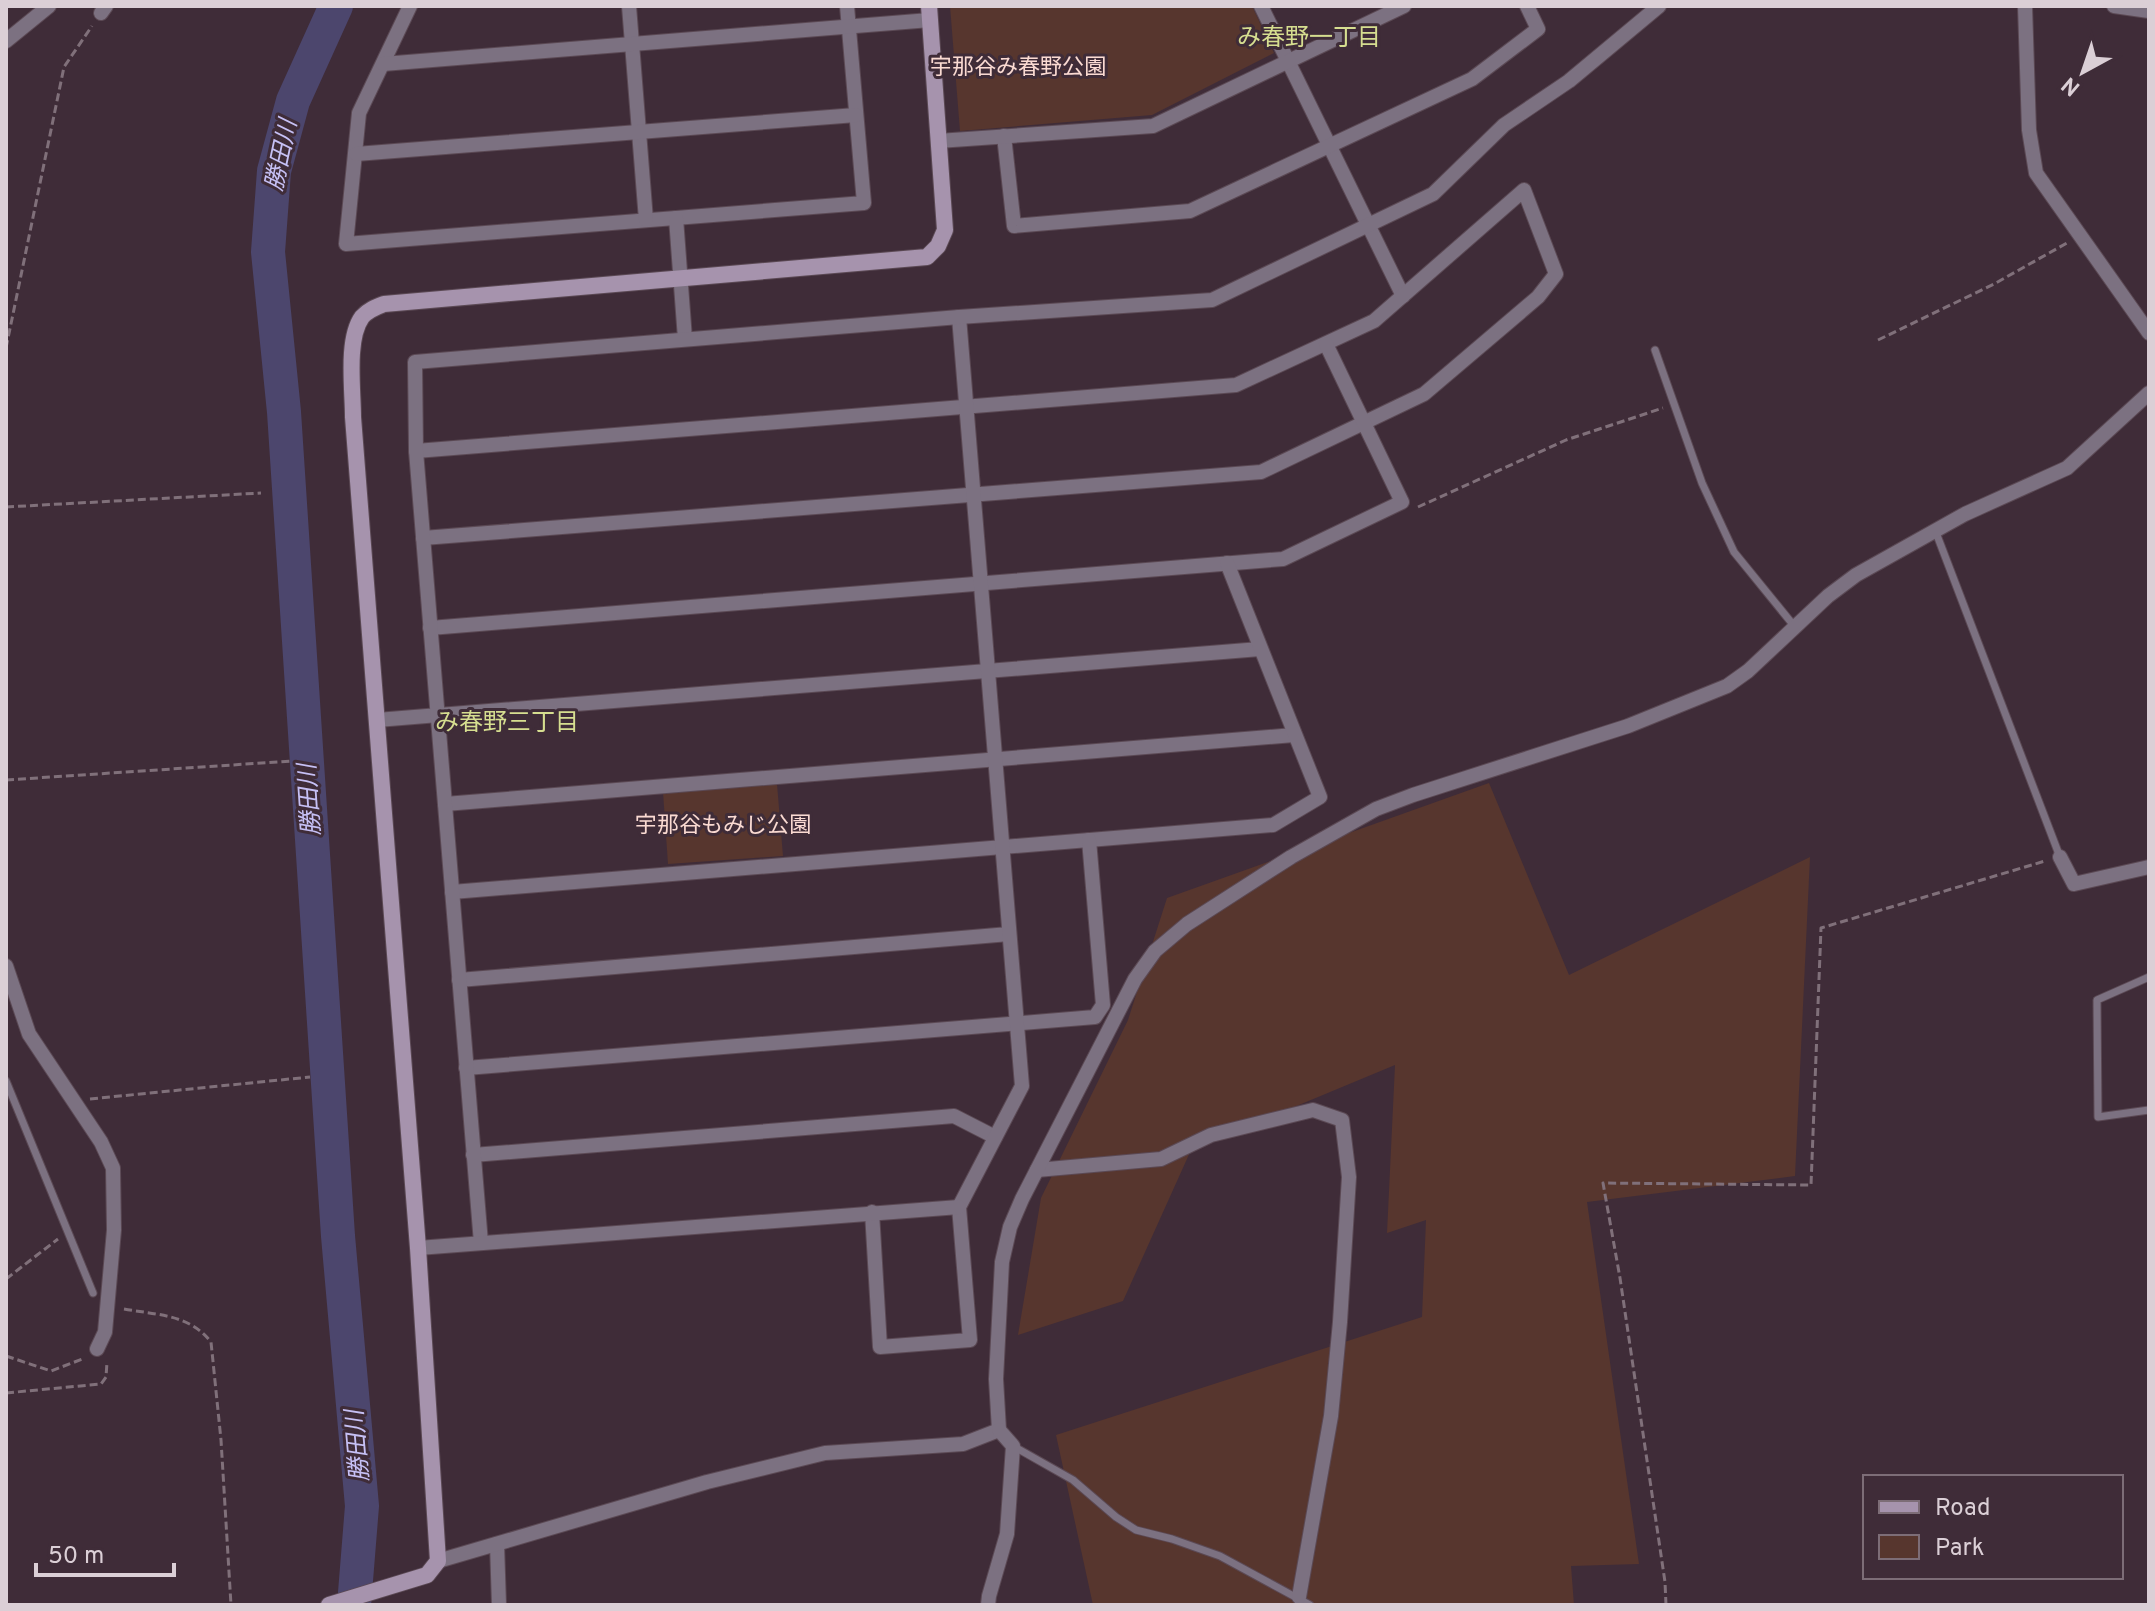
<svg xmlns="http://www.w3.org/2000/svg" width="2155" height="1611" font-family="Overpass,'Noto Sans JP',sans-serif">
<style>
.green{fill:#57362e}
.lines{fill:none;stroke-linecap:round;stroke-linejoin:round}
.river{stroke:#4c466d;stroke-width:34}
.lane-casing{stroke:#5b4954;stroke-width:9}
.street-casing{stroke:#5b4954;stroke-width:16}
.secondary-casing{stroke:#5b4954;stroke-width:18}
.path{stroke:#80707a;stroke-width:3;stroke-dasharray:8 4;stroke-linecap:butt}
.lane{stroke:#7c7181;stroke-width:7}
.street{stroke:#7c7181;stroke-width:14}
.secondary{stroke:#a693ad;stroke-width:16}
.labels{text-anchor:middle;stroke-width:6;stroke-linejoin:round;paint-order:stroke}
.park-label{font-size:22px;fill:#fadad2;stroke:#3f2c38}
.neighbourhood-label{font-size:24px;fill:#d6de90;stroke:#3f2c38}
.water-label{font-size:24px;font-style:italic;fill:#c6c0f5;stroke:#3f2c38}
</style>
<rect width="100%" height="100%" fill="#3f2c38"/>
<!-- green -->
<g class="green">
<polygon points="950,6 1252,6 1274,53 1152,115 960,131"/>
<polygon points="1489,783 1569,975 1810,857 1795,1176 1587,1202 1639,1564 1571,1566 1574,1605 1093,1605 1056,1435 1422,1317 1426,1220 1387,1233 1395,1065 1191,1150 1123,1301 1018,1335 1041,1198 1128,1020 1167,898"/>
<polygon points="777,784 783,856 668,864 663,792"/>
</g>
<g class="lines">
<!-- river -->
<polyline class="river" points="336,6 293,101 274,171 268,252 284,412 338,1236 362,1506 354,1605"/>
<defs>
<g id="lane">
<polyline points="1655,350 1702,483 1734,552 1795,627"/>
<polyline points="1935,530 2060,857"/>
<polyline points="2149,977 2097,1000 2098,1117 2149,1110"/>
<polyline points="6,1081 93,1293"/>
<polyline points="1013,1446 1073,1480 1116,1517 1136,1530 1172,1539 1220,1556 1310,1605"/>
</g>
<g id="street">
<polyline points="410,6 359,113 346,244 864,203 847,6"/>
<polyline points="629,6 646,220"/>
<polyline points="1261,6 1403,296"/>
<polyline points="2025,6 2029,130 2036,173 2149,333"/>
<polyline points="2114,6 2149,11"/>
<polyline points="101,13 106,6"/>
<polyline points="6,41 49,6"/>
<polyline points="383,64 930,20"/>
<polyline points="1004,136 1014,226 1190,211 1472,79 1538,29 1527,6"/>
<polyline points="938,141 1153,126 1404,6"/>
<polyline points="356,154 856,115"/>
<polyline points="676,218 685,339"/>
<polyline points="416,451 1236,385 1374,321 1524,190 1556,274 1538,297 1424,394 1261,472 423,538"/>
<polyline points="430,628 1283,559 1402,502 1326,344"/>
<polyline points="377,720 1260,649"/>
<polyline points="445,804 1294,735"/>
<polyline points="2060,857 2074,884 2149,867"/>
<polyline points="452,892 1273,825 1320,797 1227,563"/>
<polyline points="6,966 29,1034 101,1142 113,1168 114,1230 105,1332 97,1349"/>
<polyline points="459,980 1009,934"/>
<polyline points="466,1068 1095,1017 1103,1005 1089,840"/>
<polyline points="473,1155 954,1116 995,1137"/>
<polyline points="1037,1170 1161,1159 1211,1135 1313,1110 1342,1120 1349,1177 1340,1322 1331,1416 1299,1597"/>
<polyline points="872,1212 880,1347 970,1340 959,1207 1022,1086 959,317"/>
<polyline points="481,1243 416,451 415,362 959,317 1212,300 1433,194 1504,125 1569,81 1659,6"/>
<polyline points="418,1248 959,1207"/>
<polyline points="497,1544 499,1605"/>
<polyline points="438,1561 707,1482 825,1453 963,1444 999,1430 996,1379 1002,1262 1010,1227 1022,1199 1135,979 1155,951 1187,924 1291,857 1376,809 1413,795 1628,726 1727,686 1748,671 1828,596 1856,575 1965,514 2067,468 2149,393"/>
<polyline points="988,1605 989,1596 1007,1534 1013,1446 999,1430"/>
</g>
<path id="secondary" d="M 329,1605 L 427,1575 L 438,1561 L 418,1248 L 353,417 C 353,390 346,339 362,317 C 368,310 376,307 384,304 L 927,257 L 938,246 L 945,230 L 929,6"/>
</defs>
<!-- lane casing -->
<use href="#lane" class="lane-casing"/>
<!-- street casing -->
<use href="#street" class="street-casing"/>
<!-- secondary casing -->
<use href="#secondary" class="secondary-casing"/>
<!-- path -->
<g class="path">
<polyline points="1878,340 1994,284 2067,243"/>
<polyline points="6,348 64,67 92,26"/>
<polyline points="6,507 261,493"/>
<polyline points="1418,507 1566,440 1663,408"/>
<polyline points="6,780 292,761"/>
<polyline points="90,1099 310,1077"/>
<polyline points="6,1279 58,1239"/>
<path d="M 124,1309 C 157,1315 189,1314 211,1342 L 221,1440 L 231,1605"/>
<polyline points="6,1356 51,1371 85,1358"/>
<polyline points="6,1393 101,1384 106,1377 107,1362"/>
<polyline points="1666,1605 1665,1582 1620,1278 1603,1183 1811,1185 1821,928 2045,861"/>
</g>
<!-- lane -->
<use href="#lane" class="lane"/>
<!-- street -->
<use href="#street" class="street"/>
<!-- secondary -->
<use href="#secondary" class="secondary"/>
</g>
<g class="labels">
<!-- park labels -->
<g class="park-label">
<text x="1018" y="74">宇那谷み春野公園</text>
<text x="723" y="832">宇那谷もみじ公園</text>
</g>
<!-- neighbourhood labels -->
<g class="neighbourhood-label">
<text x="1309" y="45">み春野一丁目</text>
<text x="507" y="730">み春野三丁目</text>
</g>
<!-- water labels -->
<g class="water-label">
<text transform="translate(281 155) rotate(-78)" y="8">勝田川</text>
<text transform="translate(309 800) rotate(-94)" y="8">勝田川</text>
<text transform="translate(357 1446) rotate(-95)" y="8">勝田川</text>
</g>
</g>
<!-- border -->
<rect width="2155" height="1611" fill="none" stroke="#dbcfd6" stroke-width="16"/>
<!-- legend -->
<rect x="1863" y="1475" width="260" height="104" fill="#3f2c38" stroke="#7d6d77" stroke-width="2"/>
<rect x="1879" y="1501" width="40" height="12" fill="#a693ad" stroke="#7d6d77" stroke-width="2"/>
<text x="1935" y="1515" font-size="24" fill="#dbcfd6">Road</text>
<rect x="1879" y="1535" width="40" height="24" fill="#57362e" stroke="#7d6d77" stroke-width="2"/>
<text x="1935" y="1555" font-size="24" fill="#dbcfd6">Park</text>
<!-- north arrow -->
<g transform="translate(2083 72) rotate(220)" stroke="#3f2c38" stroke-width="6" paint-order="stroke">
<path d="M0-6L14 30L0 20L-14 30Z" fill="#dbcfd6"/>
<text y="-12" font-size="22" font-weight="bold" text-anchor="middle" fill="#dbcfd6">N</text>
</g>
<!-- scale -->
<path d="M36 1563v12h138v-12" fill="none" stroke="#dbcfd6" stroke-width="4"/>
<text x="48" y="1563" font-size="24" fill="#dbcfd6" stroke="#3f2c38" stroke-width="6" paint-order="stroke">50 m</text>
</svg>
